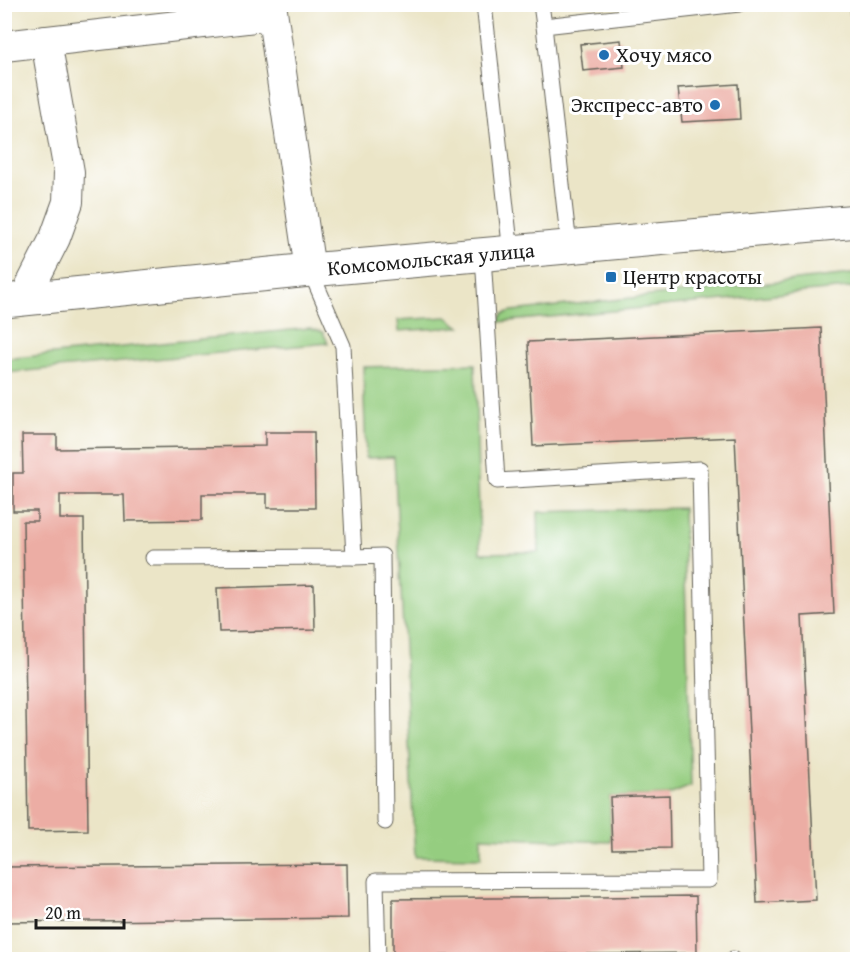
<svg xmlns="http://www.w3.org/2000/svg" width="862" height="964" font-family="'Gentium Book Plus',serif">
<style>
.green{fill:#95cd80;stroke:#58744e;stroke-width:1.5}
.building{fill:#ecada4}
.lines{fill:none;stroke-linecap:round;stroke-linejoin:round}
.service-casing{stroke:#646258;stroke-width:17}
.minor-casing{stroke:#646258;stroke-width:32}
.secondary-casing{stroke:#646258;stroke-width:35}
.service{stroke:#fff;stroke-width:15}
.minor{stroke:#fff;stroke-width:30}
.secondary{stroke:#fff;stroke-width:33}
.poi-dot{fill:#1f6fb2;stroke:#fff;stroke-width:2}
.labels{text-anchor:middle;stroke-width:6;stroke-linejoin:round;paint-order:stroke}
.poi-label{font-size:21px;fill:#1c1c1c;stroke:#fff;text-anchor:start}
.street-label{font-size:21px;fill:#1c1c1c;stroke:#fff}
</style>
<rect width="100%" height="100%" fill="#fff"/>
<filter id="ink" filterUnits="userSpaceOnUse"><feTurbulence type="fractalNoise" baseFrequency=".0167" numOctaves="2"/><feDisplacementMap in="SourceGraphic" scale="12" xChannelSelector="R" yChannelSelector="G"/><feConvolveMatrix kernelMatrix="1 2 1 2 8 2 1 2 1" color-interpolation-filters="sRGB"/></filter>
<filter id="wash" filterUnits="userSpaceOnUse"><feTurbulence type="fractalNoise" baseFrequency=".008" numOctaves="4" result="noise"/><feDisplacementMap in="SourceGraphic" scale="24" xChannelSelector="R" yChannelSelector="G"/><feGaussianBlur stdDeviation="1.35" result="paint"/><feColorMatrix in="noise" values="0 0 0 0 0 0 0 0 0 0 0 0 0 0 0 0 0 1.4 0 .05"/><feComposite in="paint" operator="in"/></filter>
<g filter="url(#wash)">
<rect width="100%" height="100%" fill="#ebe5c7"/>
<!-- green -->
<g class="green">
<polygon points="851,274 857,275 857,287 498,322 503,314 512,311"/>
<polygon points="447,317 460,327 399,331 398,320"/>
<polygon points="310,328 323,332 328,343 5,373 5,359"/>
<polygon points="475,364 480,553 539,552 538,512 683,508 691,786 669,795 610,797 611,842 481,837 481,858 415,857 394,457 366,458 363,367"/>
</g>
<g id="blocks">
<!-- building -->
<g class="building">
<polygon points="850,4 858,4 855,87"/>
<polygon points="621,40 624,67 583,71 580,44"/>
<polygon points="738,84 740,119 682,122 678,88"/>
<polygon points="854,299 858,299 858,322 856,322"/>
<polygon points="821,328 834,614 802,616 816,900 757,903 735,437 533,446 528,342"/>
<polygon points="265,432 314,432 315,508 267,508 267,494 202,494 202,520 125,521 124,495 60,495 60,519 84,519 88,830 28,831 23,521 37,521 37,511 13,511 13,473 23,473 22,435 57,435 57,449 265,446"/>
<polygon points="314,585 315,630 219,632 217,588"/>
<polygon points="669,795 670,848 612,849 610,797"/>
<polygon points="347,864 348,918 4,922 4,867"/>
<polygon points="696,896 697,953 393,956 393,899"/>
</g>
</g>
</g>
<g filter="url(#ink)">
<use href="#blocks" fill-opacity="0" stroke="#646258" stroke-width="1.5"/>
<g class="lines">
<defs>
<g id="service">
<polyline points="484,4 511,254"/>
<polyline points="541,4 544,26"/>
<polyline points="569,246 544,26 739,4"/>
<polyline points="354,557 382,556 385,822"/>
<polyline points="153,558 354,557 343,346 310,270"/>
<polyline points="733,959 733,960"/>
<polyline points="378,960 376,881 709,880 700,469 497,481 483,256"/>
</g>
<g id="minor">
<polyline points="271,4 310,270"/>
<polyline points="4,46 272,15"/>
<polyline points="24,299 55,238 68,202 69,172 46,41"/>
</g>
<g id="secondary">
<path id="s1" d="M 4,301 L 310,270 L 858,221"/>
</g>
</defs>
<!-- service casing -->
<use href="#service" class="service-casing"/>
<!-- minor casing -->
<use href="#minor" class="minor-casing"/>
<!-- secondary casing -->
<use href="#secondary" class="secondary-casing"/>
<!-- service -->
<use href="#service" class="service"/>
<!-- minor -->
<use href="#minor" class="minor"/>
<!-- secondary -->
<use href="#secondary" class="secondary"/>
</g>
</g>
<!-- markers -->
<g class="poi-dot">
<circle cx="604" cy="55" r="6"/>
<circle cx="715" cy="105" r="6"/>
<rect x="605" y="271" width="12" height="12" rx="3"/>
</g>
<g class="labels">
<!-- poi labels -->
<g class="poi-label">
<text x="616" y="62">Хочу мясо</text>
<text x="703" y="112" text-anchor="end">Экспресс-авто</text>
<text x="623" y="284">Центр красоты</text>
</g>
<!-- street labels -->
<g class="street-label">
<text dy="7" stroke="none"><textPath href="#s1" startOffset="429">Комсомольская улица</textPath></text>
</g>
</g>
<!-- margin -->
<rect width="862" height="964" fill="none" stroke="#fff" stroke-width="24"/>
<!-- scale -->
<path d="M36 919v9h88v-9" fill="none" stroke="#1c1c1c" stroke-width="3"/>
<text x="45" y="919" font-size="18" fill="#1c1c1c" stroke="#ffffff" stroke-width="4.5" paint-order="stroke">20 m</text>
</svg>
